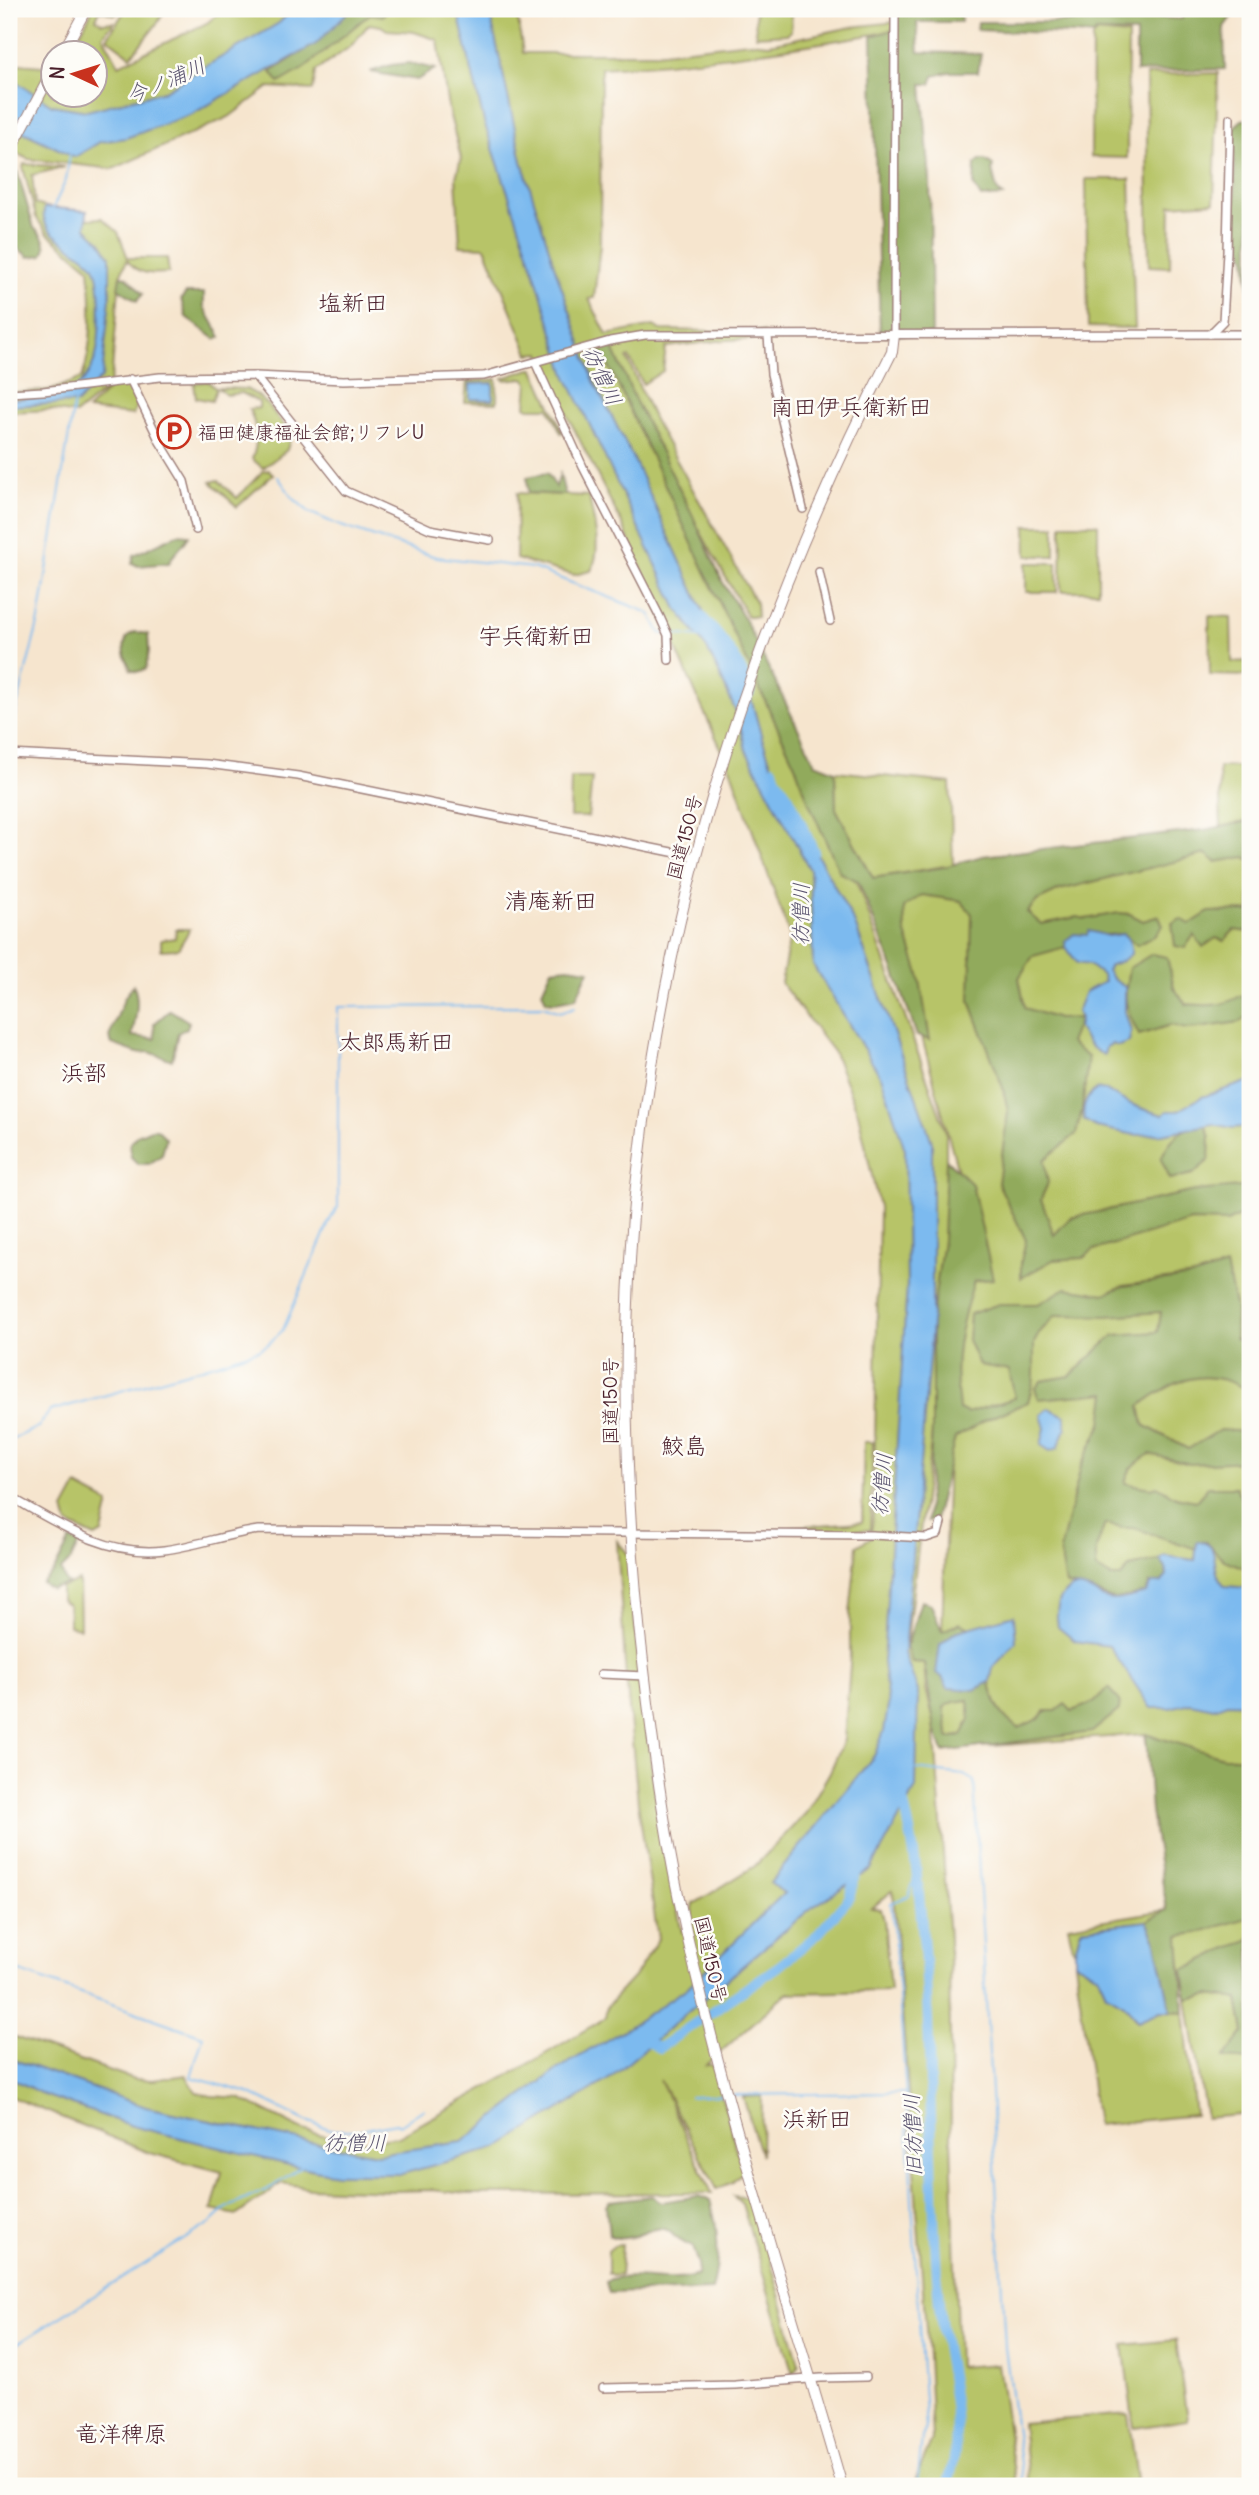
<svg xmlns="http://www.w3.org/2000/svg" width="1259" height="2495" font-family="Delius,'Klee One',sans-serif">
<style>
.green{fill:#b7c467;stroke:#807249;stroke-width:2}
.forest{fill:#91aa5c;stroke:#6e6444;stroke-width:2;fill-rule:evenodd}
.water{fill:#7cbaef;stroke:#636c8d;stroke-width:2}
.lines{fill:none;stroke-linecap:round;stroke-linejoin:round}
.stream{stroke:#7cbaef;stroke-width:2}
.river{stroke:#7cbaef;stroke-width:10}
.minor-casing{stroke:#a0827c;stroke-width:10}
.highway-casing{stroke:#a0827c;stroke-width:12}
.minor{stroke:#fff;stroke-width:7}
.highway{stroke:#fff;stroke-width:10}
.labels{text-anchor:middle;stroke-width:5;stroke-linejoin:round;paint-order:stroke}
.poi-label{font-size:19px;fill:#4a1f2b;stroke:#fdfcf7;text-anchor:start}
.street-label{font-size:19px;fill:#4a1f2b;stroke:#fdfcf7}
.water-label{font-size:21px;font-style:italic;fill:#5c5570;stroke:#fdfcf7}
.quarter-label{font-size:23px;fill:#4a1f2b;stroke:#fdfcf7}
</style>
<rect width="100%" height="100%" fill="#fdfcf7"/>
<filter id="ink" filterUnits="userSpaceOnUse"><feTurbulence type="fractalNoise" baseFrequency=".0143" numOctaves="2"/><feDisplacementMap in="SourceGraphic" scale="14" xChannelSelector="R" yChannelSelector="G"/><feConvolveMatrix kernelMatrix="1 2 1 2 8 2 1 2 1" color-interpolation-filters="sRGB"/></filter>
<filter id="wash" filterUnits="userSpaceOnUse"><feTurbulence type="fractalNoise" baseFrequency=".00686" numOctaves="4" result="noise"/><feDisplacementMap in="SourceGraphic" scale="28" xChannelSelector="R" yChannelSelector="G"/><feGaussianBlur stdDeviation="1.57" result="paint"/><feColorMatrix in="noise" values="0 0 0 0 0 0 0 0 0 0 0 0 0 0 0 0 0 1.4 0 .05"/><feComposite in="paint" operator="in"/></filter>
<g filter="url(#wash)">
<rect width="100%" height="100%" fill="#f6e5ce"/>
<!-- green -->
<g class="green">
<path d="M 93,9 L 121,9 L 122,11 L 115,15 L 100,10 L 96,19 L 102,23 L 114,22 L 103,36 L 119,65 L 207,23 L 224,9 L 537,9 L 535,12 L 517,14 L 523,53 L 655,53 L 749,42 L 769,44 L 852,27 L 895,22 L 895,30 L 881,33 C 788,49 695,63 601,68 L 600,245 L 594,298 L 589,299 L 607,335 L 654,326 L 660,330 L 764,332 L 764,339 L 725,340 L 666,347 L 663,371 L 643,384 L 629,357 L 627,358 L 653,418 L 756,603 L 757,617 L 747,616 L 699,529 L 716,569 L 798,732 L 864,902 L 946,1132 L 946,1317 L 906,1648 L 924,1663 L 926,1689 L 934,1721 L 949,1939 L 951,2138 L 958,2367 L 998,2364 L 1016,2486 L 913,2486 L 932,2439 L 928,2356 L 893,1890 L 872,1908 L 881,1909 L 884,1920 L 890,1991 L 787,1993 L 706,2065 L 713,2065 L 743,2172 L 733,2182 L 717,2189 L 660,2080 L 712,2193 L 468,2194 L 431,2190 L 395,2191 L 310,2188 L 282,2183 L 237,2215 L 212,2210 L 222,2172 L 150,2153 L 9,2096 L 9,2035 L 134,2079 L 153,2080 L 186,2075 L 196,2092 L 211,2096 L 239,2098 L 303,2130 L 353,2143 L 399,2136 L 522,2068 L 605,2018 L 607,2006 L 634,1977 L 658,1939 L 638,1803 L 625,1665 L 617,1541 L 628,1554 L 644,1710 L 660,1828 L 682,1932 L 690,1922 L 694,1904 L 755,1866 L 806,1813 L 830,1772 L 844,1740 L 850,1666 L 850,1614 L 857,1546 L 871,1537 L 874,1503 L 879,1207 L 858,1113 L 834,1053 L 781,983 L 790,936 L 731,770 L 699,701 L 623,526 L 545,371 L 541,353 L 529,354 L 485,247 L 460,246 L 456,177 L 461,158 L 448,108 L 438,40 L 414,32 L 387,30 L 381,26 L 369,24 L 351,46 L 316,71 L 313,90 L 269,87 L 229,117 L 113,169 L 28,159 L 9,150 L 9,63 L 52,67 L 52,94 L 94,94 L 94,52 L 70,52 Z"/>
<polygon points="126,9 166,9 157,24 131,56 107,38"/>
<polygon points="755,9 792,9 791,31 787,34 756,36"/>
<polygon points="1096,32 1128,35 1127,158 1091,157 1092,38"/>
<polygon points="1218,73 1214,202 1171,205 1170,267 1149,266 1146,75"/>
<path d="M 24,164 L 64,167 L 32,175 L 35,204 L 88,219 L 102,218 L 118,232 L 128,258 L 167,258 L 169,273 C 151,274 138,275 127,260 L 120,276 L 112,371 L 109,387 L 76,414 L 52,410 L 9,412 L 9,393 L 52,390 L 82,378 C 94,342 92,305 89,268 L 47,233 L 36,217 L 23,167 Z"/>
<polygon points="1086,179 1130,179 1135,328 1088,327"/>
<polygon points="530,369 534,369 563,432 561,433 549,408 529,408 526,406 528,383 524,378 505,380 503,378"/>
<polygon points="497,379 497,403 465,402 467,381"/>
<polygon points="208,381 216,389 212,401 196,398 194,383"/>
<polygon points="128,384 138,403 133,415 87,410 113,385"/>
<path d="M 218,388 L 246,389 L 257,395 L 268,405 L 291,435 L 287,450 L 263,468 L 252,459 C 259,441 257,427 249,409 L 259,408 L 259,402 L 242,393 L 226,395 Z"/>
<polygon points="269,470 273,474 237,507 211,482 218,480 237,498 263,471"/>
<path d="M 517,493 L 589,496 C 593,520 603,548 591,571 L 574,575 L 516,559 Z"/>
<polygon points="1062,524 1098,524 1098,591 1061,591"/>
<polygon points="1026,526 1055,526 1055,556 1027,556"/>
<rect x="1026" y="563" width="31" height="29"/>
<polygon points="1209,616 1231,617 1232,662 1250,661 1250,676 1210,675"/>
<polygon points="1219,767 1250,767 1250,821 1221,827"/>
<polygon points="835,771 950,783 953,864 1033,860 1250,830 1250,1983 1185,1989 1145,1734 943,1750 942,1631 958,1171 881,885 945,866 873,878 836,809"/>
<polygon points="571,778 592,778 588,817 570,817"/>
<polygon points="176,929 190,929 178,949 161,950 161,940 175,938"/>
<polygon points="864,1442 873,1442 870,1530 793,1530 791,1527 862,1522"/>
<polygon points="77,1486 109,1503 102,1533 95,1537 68,1524 64,1510"/>
<polygon points="79,1581 80,1628 69,1626 69,1605 61,1600 61,1588"/>
<polygon points="1167,1910 1151,1921 1081,1929 1075,1950 1073,1948 1068,1926"/>
<polygon points="1075,1962 1098,1975 1106,1993 1124,2004 1137,2021 1160,2011 1184,2012 1195,2115 1097,2125"/>
<polygon points="1209,1995 1238,1999 1244,2032 1225,2058 1250,2060 1250,2114 1206,2118 1187,1999"/>
<polygon points="762,2096 761,2156 743,2097"/>
<polygon points="733,2196 750,2198 763,2233 799,2364 793,2374 742,2204"/>
<polygon points="622,2245 620,2275 612,2276 608,2274 608,2251 614,2246"/>
<polygon points="1176,2340 1187,2420 1134,2428 1123,2345"/>
<polygon points="1128,2414 1138,2486 1029,2486 1022,2423"/>
</g>
<!-- forest -->
<g class="forest">
<polygon points="351,9 387,9 383,16 370,14 303,69 279,83 271,72 313,45"/>
<polygon points="895,9 960,9 961,22 917,22 919,52 981,54 978,72 949,72 934,76 931,84 922,84 930,179 932,334 880,335 872,36 895,29"/>
<polygon points="1079,9 1086,9 1088,20 1134,16 1182,19 1182,9 1237,9 1224,27 1225,69 1136,72 1136,33 1096,32 1094,35 977,30 978,22 1073,22"/>
<polygon points="409,63 435,69 417,80 370,72 391,65"/>
<polygon points="1250,119 1250,297 1246,259 1236,219 1233,128 1242,120"/>
<polygon points="980,160 985,160 993,165 992,170 997,190 1003,196 981,198 974,186 975,164"/>
<path d="M 15,164 L 34,228 C 42,235 49,245 43,255 L 29,257 L 16,247 L 9,247 L 9,166 Z"/>
<polygon points="120,276 127,277 143,294 137,301 118,288"/>
<polygon points="186,293 204,293 204,307 221,337 215,339 186,317 181,299"/>
<polygon points="610,341 635,400 692,514 722,581 745,620 815,763 835,771 836,809 873,878 944,867 982,856 1204,830 1250,821 1250,860 1245,857 1216,862 1206,854 1060,890 1037,901 1027,912 1041,924 1078,917 1085,919 1119,913 1130,914 1143,921 1159,916 1163,925 1156,935 1137,945 1123,934 1087,936 1065,941 1066,947 1033,956 1019,978 1025,1008 1058,1019 1080,1018 1070,1043 1088,1057 1082,1110 1076,1134 1044,1160 1048,1183 1041,1199 1054,1235 1070,1218 1195,1191 1250,1186 1250,1211 1227,1222 1191,1221 1094,1250 1083,1258 1053,1260 1021,1278 1021,1261 1026,1240 998,1183 1008,1112 1003,1088 970,1001 972,914 961,901 922,895 904,907 905,930 919,974 930,1040 917,1036 894,970 858,881 840,873 809,803 795,765 655,464 612,372 596,346"/>
<polygon points="547,473 556,487 560,474 565,495 528,493 527,477"/>
<path d="M 178,534 L 189,535 C 184,547 174,551 169,563 L 138,566 L 132,563 L 134,555 Z"/>
<path d="M 135,632 L 148,634 L 149,651 L 146,669 L 137,672 L 131,670 C 125,657 118,639 135,632 Z"/>
<polygon points="1250,911 1250,932 1234,930 1224,941 1216,938 1203,947 1194,935 1185,948 1175,946 1172,923 1181,919 1190,924 1209,912"/>
<path d="M 1152,954 L 1167,957 L 1174,988 L 1186,1004 C 1207,1006 1223,1007 1242,995 L 1250,1015 L 1240,1022 L 1199,1028 L 1186,1029 L 1171,1025 L 1139,1035 C 1124,1005 1123,1001 1129,968 Z"/>
<polygon points="568,967 589,970 576,998 555,1002 546,1001 542,991 552,969"/>
<path d="M 133,985 C 141,1000 135,1020 132,1036 L 155,1039 L 154,1024 L 170,1010 L 189,1022 L 187,1028 L 178,1033 L 172,1060 L 149,1052 L 137,1053 L 112,1044 L 109,1037 L 125,997 Z"/>
<path d="M 1205,1124 L 1210,1137 L 1209,1160 L 1193,1174 L 1170,1179 L 1161,1159 C 1169,1138 1182,1127 1205,1124 Z"/>
<polygon points="151,1129 157,1129 166,1138 162,1155 149,1164 138,1164 131,1157 130,1144 137,1135"/>
<path d="M 946,1159 L 972,1184 L 993,1279 L 974,1281 C 959,1330 952,1358 959,1409 L 967,1413 L 1015,1398 L 1009,1370 L 979,1365 L 968,1340 L 970,1314 L 999,1304 L 1038,1304 L 1066,1288 L 1104,1294 L 1123,1286 L 1194,1276 L 1226,1266 L 1236,1309 L 1235,1339 L 1250,1345 L 1250,1379 L 1244,1388 C 1204,1366 1173,1380 1140,1406 L 1144,1425 L 1188,1449 L 1220,1430 L 1250,1432 L 1250,1453 L 1247,1461 L 1190,1464 L 1150,1454 C 1138,1461 1128,1468 1125,1483 L 1151,1488 L 1157,1486 L 1176,1497 L 1196,1501 L 1208,1487 L 1236,1487 L 1245,1507 L 1250,1509 L 1250,1570 L 1224,1560 L 1206,1542 L 1197,1541 L 1196,1549 L 1134,1528 L 1122,1528 L 1105,1524 L 1096,1549 L 1096,1568 L 1111,1577 L 1121,1577 L 1130,1567 L 1160,1560 L 1166,1568 L 1167,1576 L 1161,1583 L 1150,1583 L 1146,1593 L 1114,1600 L 1089,1590 L 1066,1585 L 1060,1551 L 1081,1466 L 1102,1424 L 1106,1393 L 1039,1399 L 1035,1389 L 1041,1381 L 1070,1376 L 1114,1335 L 1158,1332 L 1161,1312 L 1107,1316 L 1056,1315 L 1039,1333 L 1034,1343 L 1034,1379 L 1028,1402 L 988,1419 L 955,1438 L 935,1520 L 927,1522 L 932,1429 L 932,1316 L 943,1240 Z"/>
<polygon points="70,1540 79,1543 71,1560 61,1570 65,1581 69,1584 51,1589 42,1583 54,1571"/>
<path d="M 921,1601 L 931,1604 L 942,1631 L 960,1623 L 972,1629 L 955,1632 L 937,1673 L 974,1690 L 990,1682 C 993,1701 1002,1719 1019,1728 L 1038,1719 L 1045,1711 L 1056,1711 L 1065,1704 L 1072,1711 L 1095,1702 L 1108,1688 L 1120,1701 L 1119,1710 L 1092,1732 L 943,1752 L 935,1729 L 924,1663 L 912,1662 L 906,1648 ZM 968,1700 L 970,1720 L 962,1735 L 949,1738 L 944,1707 L 954,1702 Z"/>
<polygon points="1146,1734 1223,1757 1250,1757 1250,1917 1197,1933 1179,1936 1184,2012 1171,2011 1155,1939 1147,1921 1167,1910 1151,1812"/>
<polygon points="1250,1937 1250,2060 1224,2058 1244,2032 1238,1999 1209,1995 1187,1999 1183,1970 1227,1948 1246,1942"/>
<path d="M 652,2196 L 662,2202 L 698,2196 L 710,2200 C 719,2230 720,2260 712,2290 L 609,2293 L 606,2282 C 635,2270 668,2286 698,2275 L 699,2264 L 693,2247 C 688,2245 682,2242 678,2239 C 672,2236 671,2230 664,2229 C 650,2225 630,2246 609,2235 L 606,2205 L 609,2201 Z"/>
</g>
<!-- water -->
<g class="water">
<polygon points="293,9 351,9 316,44 192,114 126,138 100,142 75,157 9,125 9,77 52,105 87,111 164,91 279,23"/>
<polygon points="457,9 489,9 522,161 554,265 594,381 634,460 710,626 747,684 762,738 777,780 855,924 932,1142 932,1323 904,1653 918,1691 916,1788 871,1869 810,1909 609,2079 497,2148 402,2174 336,2174 289,2165 132,2126 44,2095 9,2077 9,2058 146,2107 308,2142 377,2154 462,2142 558,2069 627,2028 687,1988 784,1893 770,1883 874,1756 884,1731 888,1706 883,1662 907,1284 905,1150 882,1079 813,965 810,870 746,750 738,717 719,673 707,649 677,609 566,375 530,258 484,122"/>
<path d="M 45,207 L 87,211 L 86,228 L 100,241 L 110,256 L 110,298 L 102,377 L 77,403 L 9,406 L 9,400 C 23,398 61,396 72,390 C 85,383 92,369 96,355 C 100,339 103,278 93,265 C 80,248 35,234 45,207 Z"/>
<polygon points="493,383 493,400 470,399 470,384"/>
<path d="M 1089,931 L 1108,936 L 1123,934 C 1130,939 1132,945 1131,954 L 1122,961 L 1110,965 L 1107,971 L 1113,979 L 1125,987 L 1125,1012 L 1131,1031 L 1129,1042 L 1119,1046 L 1112,1044 L 1106,1047 L 1104,1055 C 1090,1049 1086,1041 1078,1028 L 1080,1018 L 1077,1012 L 1085,992 L 1104,982 L 1102,975 L 1089,965 L 1077,963 L 1066,947 L 1065,941 L 1074,934 L 1087,935 Z"/>
<path d="M 1250,1081 L 1250,1123 L 1244,1127 L 1233,1128 L 1213,1124 L 1162,1134 L 1135,1135 L 1096,1127 L 1084,1120 C 1081,1107 1089,1085 1106,1090 C 1111,1092 1116,1097 1121,1099 C 1134,1106 1148,1111 1163,1115 L 1167,1111 L 1177,1111 L 1202,1097 Z"/>
<polygon points="1049,1408 1065,1416 1066,1429 1058,1448 1050,1451 1041,1445 1045,1428 1041,1415"/>
<path d="M 1197,1541 C 1224,1544 1207,1568 1225,1586 L 1250,1588 L 1250,1704 L 1227,1703 L 1214,1708 L 1190,1703 L 1170,1708 L 1151,1708 L 1109,1646 L 1075,1641 L 1058,1627 C 1053,1603 1065,1577 1093,1592 C 1101,1596 1104,1600 1113,1600 C 1124,1600 1136,1596 1146,1593 L 1152,1583 L 1161,1583 L 1167,1576 L 1166,1568 L 1160,1560 L 1165,1556 L 1195,1560 Z"/>
<polygon points="1014,1615 1016,1642 993,1668 990,1682 974,1690 948,1688 942,1677 936,1673 940,1645 955,1632"/>
<polygon points="1147,1921 1155,1939 1171,2011 1160,2011 1138,2021 1124,2004 1106,1993 1098,1975 1075,1962 1075,1950 1081,1929"/>
</g>
<g class="lines">
<!-- stream -->
<g class="stream">
<polyline points="53,208 66,180 70,154"/>
<polyline points="278,477 293,498 309,512 338,525 436,557 533,568 647,612 651,615 660,633 665,634"/>
<polyline points="671,634 700,637"/>
<polyline points="9,736 39,620 74,403"/>
<polyline points="9,1441 38,1427 50,1411 202,1368 258,1350 268,1344 283,1330 331,1218 338,1207 338,1007 543,1006 561,1012 575,1007"/>
<polyline points="916,1769 964,1775 974,1781 1005,2347 1023,2486"/>
<polyline points="9,1968 203,2036 191,2077 249,2093 306,2121 333,2130 359,2130 396,2123 400,2125 424,2109"/>
<polyline points="732,2095 905,2093"/>
<polyline points="690,2097 723,2095"/>
<polyline points="9,2349 212,2222 227,2208 272,2187 301,2166"/>
<polyline points="844,2483 916,2482"/>
<polyline points="669,2486 835,2483"/>
<path d="M 917,2486 L 922,2437 L 926,2428 C 913,2253 908,2078 891,1903 L 909,1896 L 917,1869"/>
</g>
<!-- river -->
<g class="river">
<path d="M 701,616 C 722,638 742,663 750,693"/>
<polyline points="773,769 777,780 789,797 814,851"/>
<path d="M 901,1794 C 916,1845 919,1895 924,1947 C 933,2065 929,2184 939,2303 C 944,2364 969,2426 947,2486"/>
<polyline points="640,2038 659,2048 779,1966 819,1933 849,1898 858,1867"/>
</g>
</g>
</g>
<g filter="url(#ink)">
<g class="lines">
<defs>
<g id="minor">
<polyline points="1210,334 1223,321 1227,252 1230,118"/>
<polyline points="894,335 895,9"/>
<polyline points="768,336 771,374 803,509"/>
<polyline points="536,364 583,467 660,617 668,635 669,660"/>
<polyline points="255,376 346,491 430,529 490,540"/>
<polyline points="130,379 160,442 184,481 196,530"/>
<polyline points="9,393 43,391 160,377 255,376 344,380 484,376 610,341 645,335 1250,334"/>
<polyline points="819,572 830,621"/>
<polyline points="9,754 207,764 298,776 696,857"/>
<path d="M 9,1496 C 57,1523 106,1557 164,1550 C 196,1546 227,1534 259,1530 L 872,1535 L 926,1538 L 938,1534 L 941,1523"/>
<polyline points="601,1674 645,1676"/>
<polyline points="603,2388 735,2385 821,2378 866,2377"/>
</g>
<g id="highway">
<polyline points="63,52 86,9"/>
<polyline points="9,153 52,72"/>
<path d="M 842,2486 C 786,2291 721,2098 679,1899 C 663,1823 653,1747 644,1670 C 626,1519 621,1367 633,1216 C 635,1187 640,1158 643,1128 C 678,853 766,598 892,352 L 894,335"/>
</g>
</defs>
<!-- minor casing -->
<use href="#minor" class="minor-casing"/>
<!-- highway casing -->
<use href="#highway" class="highway-casing"/>
<!-- minor -->
<use href="#minor" class="minor"/>
<!-- highway -->
<use href="#highway" class="highway"/>
</g>
</g>
<!-- icons -->
<defs>
<symbol id="parking-ring" viewBox="-11 -11 22 22"><circle r="9.5" fill="#fdfcf7" stroke="#c8321e" stroke-width="1.5"/><path d="M-3.5-5.5H1a3.5 3.5 0 0 1 0 7H-1V5.5H-3.5ZM-1-3.4V-.6H.8a1.4 1.4 0 0 0 0-2.8Z" fill="#c8321e"/></symbol>
</defs>
<g fill-rule="evenodd">
<use href="#parking-ring" x="155" y="413" width="38" height="38"/>
</g>
<g class="labels">
<!-- poi labels -->
<g class="poi-label">
<text x="198" y="439">福田健康福祉会館;リフレU</text>
</g>
<!-- street labels -->
<g class="street-label">
<text transform="translate(684 837) rotate(-75)" y="7">国道150号</text>
<text transform="translate(610 1401) rotate(-90)" y="7">国道150号</text>
<text transform="translate(711 1959) rotate(77)" y="7">国道150号</text>
</g>
<!-- water labels -->
<g class="water-label">
<text transform="translate(166 81) rotate(-23)" y="7">今ノ浦川</text>
<text transform="translate(602 376) rotate(65)" y="7">彷僧川</text>
<text transform="translate(801 914) rotate(-89)" y="7">彷僧川</text>
<text transform="translate(882 1484) rotate(-85)" y="7">彷僧川</text>
<text transform="translate(913 2135) rotate(-92)" y="7">旧彷僧川</text>
<text x="355" y="2150">彷僧川</text>
</g>
<!-- quarter labels -->
<g class="quarter-label">
<text x="353" y="311">塩新田</text>
<text x="851" y="415">南田伊兵衛新田</text>
<text x="536" y="644">宇兵衛新田</text>
<text x="551" y="909">清庵新田</text>
<text x="396" y="1050">太郎馬新田</text>
<text x="84" y="1081">浜部</text>
<text x="684" y="1454">鮫島</text>
<text x="817" y="2127">浜新田</text>
<text x="121" y="2442">竜洋稗原</text>
</g>
</g>
<!-- margin -->
<rect width="1259" height="2495" fill="none" stroke="#fdfcf7" stroke-width="35"/>
<!-- north arrow -->
<g transform="translate(74 74) rotate(274)"><circle r="33" fill="#fdfcf7" stroke="#b5a4a5" stroke-width="2"/>
<path d="M0-5L12 26L0 18L-12 26Z" fill="#c8321e"/>
<text y="-10" font-size="19" font-weight="bold" text-anchor="middle" fill="#4a1f2b">N</text>
</g>
</svg>
